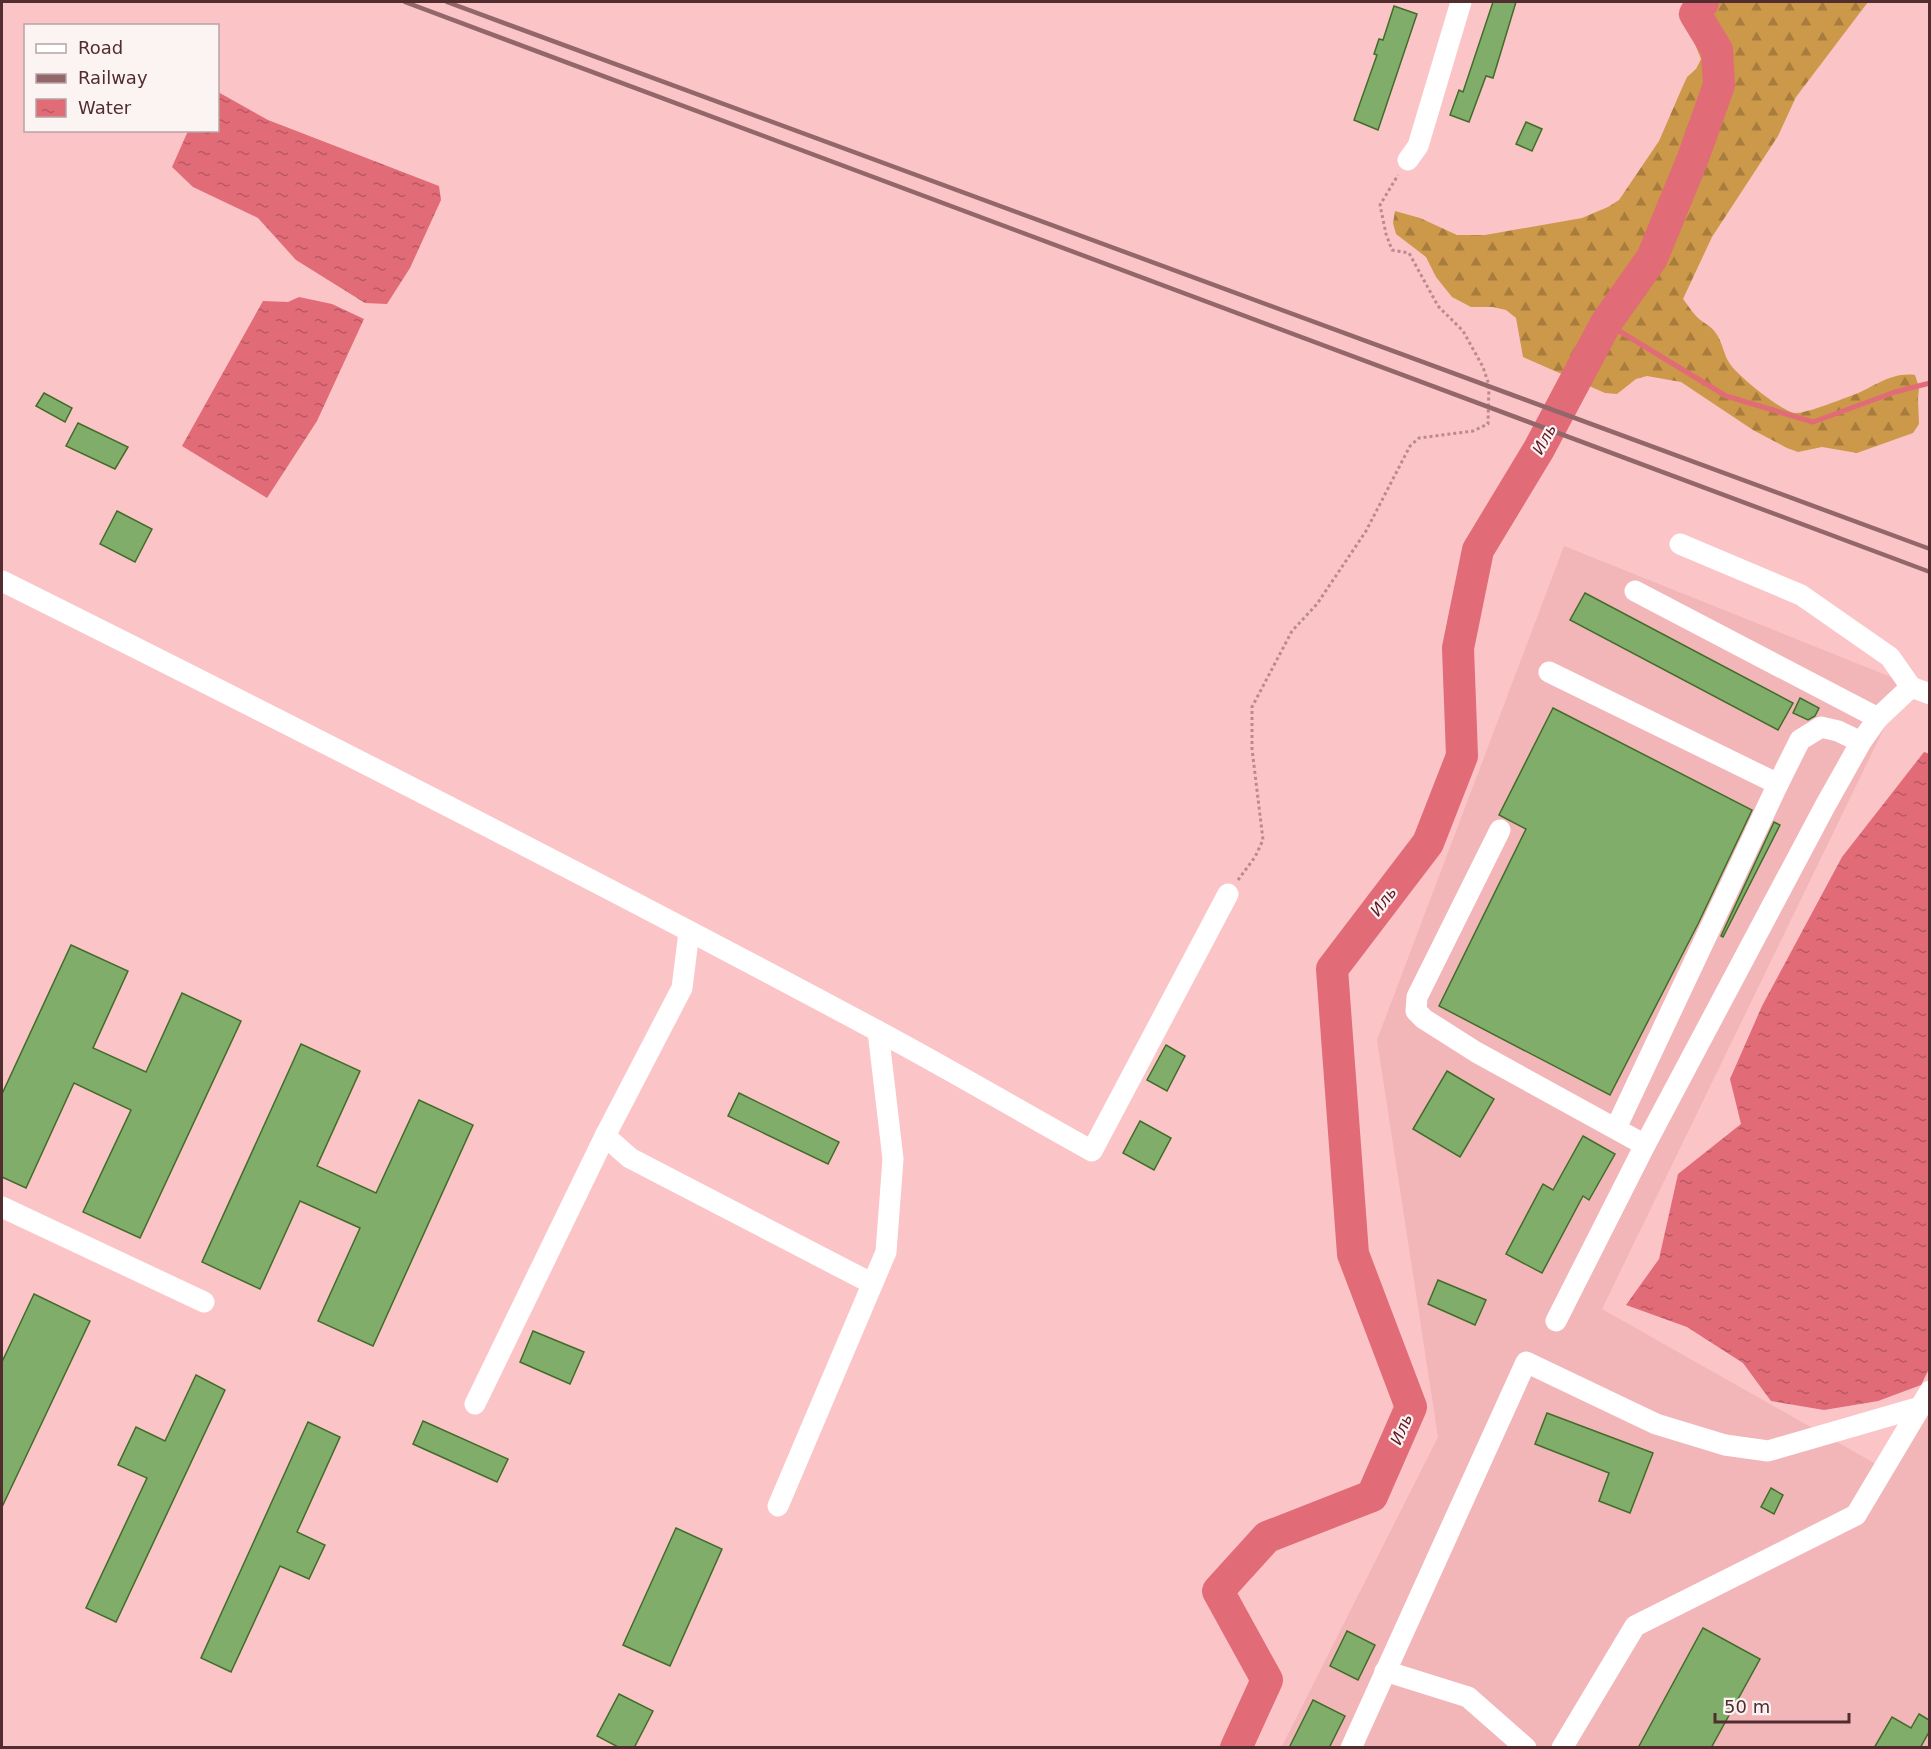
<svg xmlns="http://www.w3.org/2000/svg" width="1931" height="1749" font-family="'DejaVu Sans',sans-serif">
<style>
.built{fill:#f2b6b9}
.forest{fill:url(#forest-firs)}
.water{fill:url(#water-ripples)}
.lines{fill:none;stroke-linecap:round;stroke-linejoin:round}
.stream{stroke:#e16b77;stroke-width:5}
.river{stroke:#e16b77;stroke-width:32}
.building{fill:#81ad6a;stroke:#436c2b;stroke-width:1.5}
.path{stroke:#ba8a8d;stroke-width:3;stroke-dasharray:3 3;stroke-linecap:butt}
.minor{stroke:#fff;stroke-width:21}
.rail{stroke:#93676a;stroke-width:4.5}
.labels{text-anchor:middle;stroke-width:4.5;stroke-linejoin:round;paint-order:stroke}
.water-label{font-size:16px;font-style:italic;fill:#631824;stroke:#fcf3f3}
</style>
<defs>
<pattern id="forest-firs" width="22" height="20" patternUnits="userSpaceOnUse" patternTransform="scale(1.5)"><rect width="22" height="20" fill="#cc9849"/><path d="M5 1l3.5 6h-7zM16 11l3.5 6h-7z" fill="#a87c3d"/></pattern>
<pattern id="water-ripples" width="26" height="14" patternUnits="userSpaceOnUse" patternTransform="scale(1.5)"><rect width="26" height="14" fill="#e16b77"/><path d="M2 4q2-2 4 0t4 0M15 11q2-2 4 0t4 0" fill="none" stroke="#b95862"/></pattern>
</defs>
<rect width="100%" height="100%" fill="#fbc4c7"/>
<!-- built -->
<polygon class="built" points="1564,546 1906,683 1602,1309 1883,1468 1929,1398 1929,1747 1281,1748 1438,1437 1377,1040"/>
<!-- forest -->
<path class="forest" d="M 1683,2 L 1868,2 L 1796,97 L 1778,136 L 1712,237 L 1683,299 C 1688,305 1692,312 1697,317 C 1703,323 1710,325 1715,332 C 1723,342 1723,354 1730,364 C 1738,376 1781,411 1795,413 C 1806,414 1844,398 1856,394 C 1877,385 1892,372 1915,375 L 1919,387 L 1918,399 L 1919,424 L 1913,433 L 1857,453 L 1822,447 L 1798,452 L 1787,448 L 1753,430 L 1681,382 L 1647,376 L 1636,379 L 1617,394 L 1605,393 L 1523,357 L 1516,318 L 1506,310 L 1493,307 L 1471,307 L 1452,297 L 1436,277 L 1426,257 L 1396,234 L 1393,223 L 1395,211 L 1420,218 L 1457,235 L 1485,235 L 1582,218 L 1608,207 L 1619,200 L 1659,141 L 1682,88 L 1687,77 L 1696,69 L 1701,59 L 1681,10 Z"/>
<!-- water -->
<g class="water">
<polygon points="218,92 268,120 439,186 441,200 410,268 387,304 365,303 296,260 258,218 193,187 172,167 188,131 218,130"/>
<polygon points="299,297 332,304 364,319 317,421 267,498 182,446 263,301 288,302"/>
<polygon points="1924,752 1930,754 1929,1369 1921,1385 1878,1401 1824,1410 1771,1401 1743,1363 1687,1327 1626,1305 1659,1259 1678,1174 1741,1124 1730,1079 1762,1006 1842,857"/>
</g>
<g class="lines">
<!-- stream -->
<polyline class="stream" points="1606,323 1726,396 1813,422 1895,392 1930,383"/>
<!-- river -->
<polyline class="river" points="1236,1748 1267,1680 1218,1591 1267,1537 1372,1496 1411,1407 1353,1254 1332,969 1428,843 1462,756 1458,648 1478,550 1539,449 1606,323 1652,258 1693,158 1719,85 1717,50 1695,14 1703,2"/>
</g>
<!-- building -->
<g class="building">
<polygon points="1493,2 1516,2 1493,78 1486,76 1469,122 1450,115 1459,90 1463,92"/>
<polygon points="1394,6 1417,14 1378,130 1354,120 1377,55 1374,54 1379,39 1383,40"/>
<polygon points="1526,122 1542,129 1532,151 1516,144"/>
<polygon points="44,393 72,408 65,422 36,406"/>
<polygon points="78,423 128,447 115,469 66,446"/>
<polygon points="117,511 152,529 135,562 100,544"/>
<polygon points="1585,593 1793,703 1778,730 1570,620"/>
<polygon points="1800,698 1819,708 1815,716 1808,720 1793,713"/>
<polygon points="1553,708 1752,810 1698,924 1610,1095 1439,1006 1526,829 1499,815"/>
<polygon points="1774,822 1780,825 1723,937 1721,936"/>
<polygon points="71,945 128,971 93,1048 146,1072 182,993 241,1021 140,1238 83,1212 131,1110 74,1083 26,1188 2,1177 2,1094"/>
<polygon points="301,1044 360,1071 317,1166 376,1193 419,1100 473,1125 373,1346 318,1321 360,1228 300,1201 260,1289 202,1262"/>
<polygon points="1166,1045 1185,1056 1167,1091 1147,1080"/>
<polygon points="1447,1071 1494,1099 1460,1157 1413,1129"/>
<polygon points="739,1093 839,1142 828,1164 728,1116"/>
<polygon points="1140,1121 1171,1138 1154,1170 1123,1153"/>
<polygon points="1583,1136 1615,1154 1589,1200 1583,1196 1542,1273 1506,1254 1543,1184 1553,1190"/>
<polygon points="1438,1280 1486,1300 1475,1325 1428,1304"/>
<polygon points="34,1294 90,1321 2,1507 2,1362"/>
<polygon points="533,1331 584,1352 570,1384 520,1362"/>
<polygon points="196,1375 225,1390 116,1622 86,1608 147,1478 118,1465 136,1427 165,1441"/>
<polygon points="1547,1413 1653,1453 1630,1513 1599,1501 1609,1473 1535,1444"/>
<polygon points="423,1421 508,1459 497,1482 413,1444"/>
<polygon points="308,1422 340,1437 297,1532 325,1545 309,1579 280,1566 231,1672 201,1658"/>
<polygon points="1771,1488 1783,1495 1774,1514 1761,1507"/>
<polygon points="676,1528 722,1549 670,1666 623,1645"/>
<polygon points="1703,1628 1760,1659 1711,1748 1638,1748"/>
<polygon points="1347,1631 1375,1645 1358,1680 1330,1666"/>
<polygon points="619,1694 653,1711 634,1748 620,1748 597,1736"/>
<polygon points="1313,1700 1345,1716 1329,1748 1289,1748"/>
<polygon points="1919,1714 1929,1720 1929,1732 1920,1748 1874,1748 1892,1717 1911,1728"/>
</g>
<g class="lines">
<!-- path -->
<polyline class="path" points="1238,880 1255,857 1263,840 1252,749 1252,707 1292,631 1317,604 1366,531 1410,446 1419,438 1473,431 1488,424 1489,385 1483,367 1463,331 1438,306 1409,253 1392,250 1386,234 1380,205 1398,175"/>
<!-- minor -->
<g class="minor">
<polyline points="1408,160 1418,146 1461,2"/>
<polyline points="1680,544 1801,595 1890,657 1911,687"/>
<path d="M 2,581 C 295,727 587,875 876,1030 C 949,1069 1020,1111 1092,1151 L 1228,894"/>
<polyline points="1635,591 1878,718"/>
<polyline points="1549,672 1778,784 1616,1128"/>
<polyline points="1778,784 1800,740 1821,727 1838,731 1861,742"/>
<polyline points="1500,830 1417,997 1416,1011 1424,1019 1476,1052 1645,1145"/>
<polyline points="605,1136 630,1158 871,1283"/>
<polyline points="2,1207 204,1302"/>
<polyline points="1556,1321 1645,1145 1825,806 1861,742 1878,718 1911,687 1930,694"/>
<polyline points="475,1404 605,1136 682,988 689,932"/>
<polyline points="778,1506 886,1252 893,1159 878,1031"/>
<polyline points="1385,1671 1468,1697 1526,1748"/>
<polyline points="1351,1748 1526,1362 1656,1424 1725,1445 1768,1451 1920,1407"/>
<polyline points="1562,1748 1635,1626 1856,1515 1930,1391"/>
</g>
<!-- rail -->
<g class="rail">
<polyline points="405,2 1930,572"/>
<polyline points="447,2 1930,549"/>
</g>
</g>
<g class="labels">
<!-- water labels -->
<g class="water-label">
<text transform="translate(1544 439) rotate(-61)" y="6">Иль</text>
<text transform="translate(1383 901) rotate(-53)" y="6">Иль</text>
<text transform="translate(1401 1429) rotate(-67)" y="6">Иль</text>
</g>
</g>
<!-- border -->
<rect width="1931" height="1749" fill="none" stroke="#512d30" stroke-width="6"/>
<!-- legend -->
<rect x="24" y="24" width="195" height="108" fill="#fcf3f3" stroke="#b8a4a5" stroke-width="1.5"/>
<rect x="36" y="44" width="30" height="9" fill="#ffffff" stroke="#b8a4a5" stroke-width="1.5"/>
<text x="78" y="54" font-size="18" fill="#512d30">Road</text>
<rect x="36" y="74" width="30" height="9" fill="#93676a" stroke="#b8a4a5" stroke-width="1.5"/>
<text x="78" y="84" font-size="18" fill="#512d30">Railway</text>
<rect x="36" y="99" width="30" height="18" fill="url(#water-ripples)" stroke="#b8a4a5" stroke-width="1.5"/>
<text x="78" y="114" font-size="18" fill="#512d30">Water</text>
<!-- scale -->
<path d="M1715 1713v9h134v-9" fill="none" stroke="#512d30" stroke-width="3"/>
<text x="1724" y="1713" font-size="18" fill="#512d30" stroke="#fcf3f3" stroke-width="4.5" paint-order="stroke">50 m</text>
</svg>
